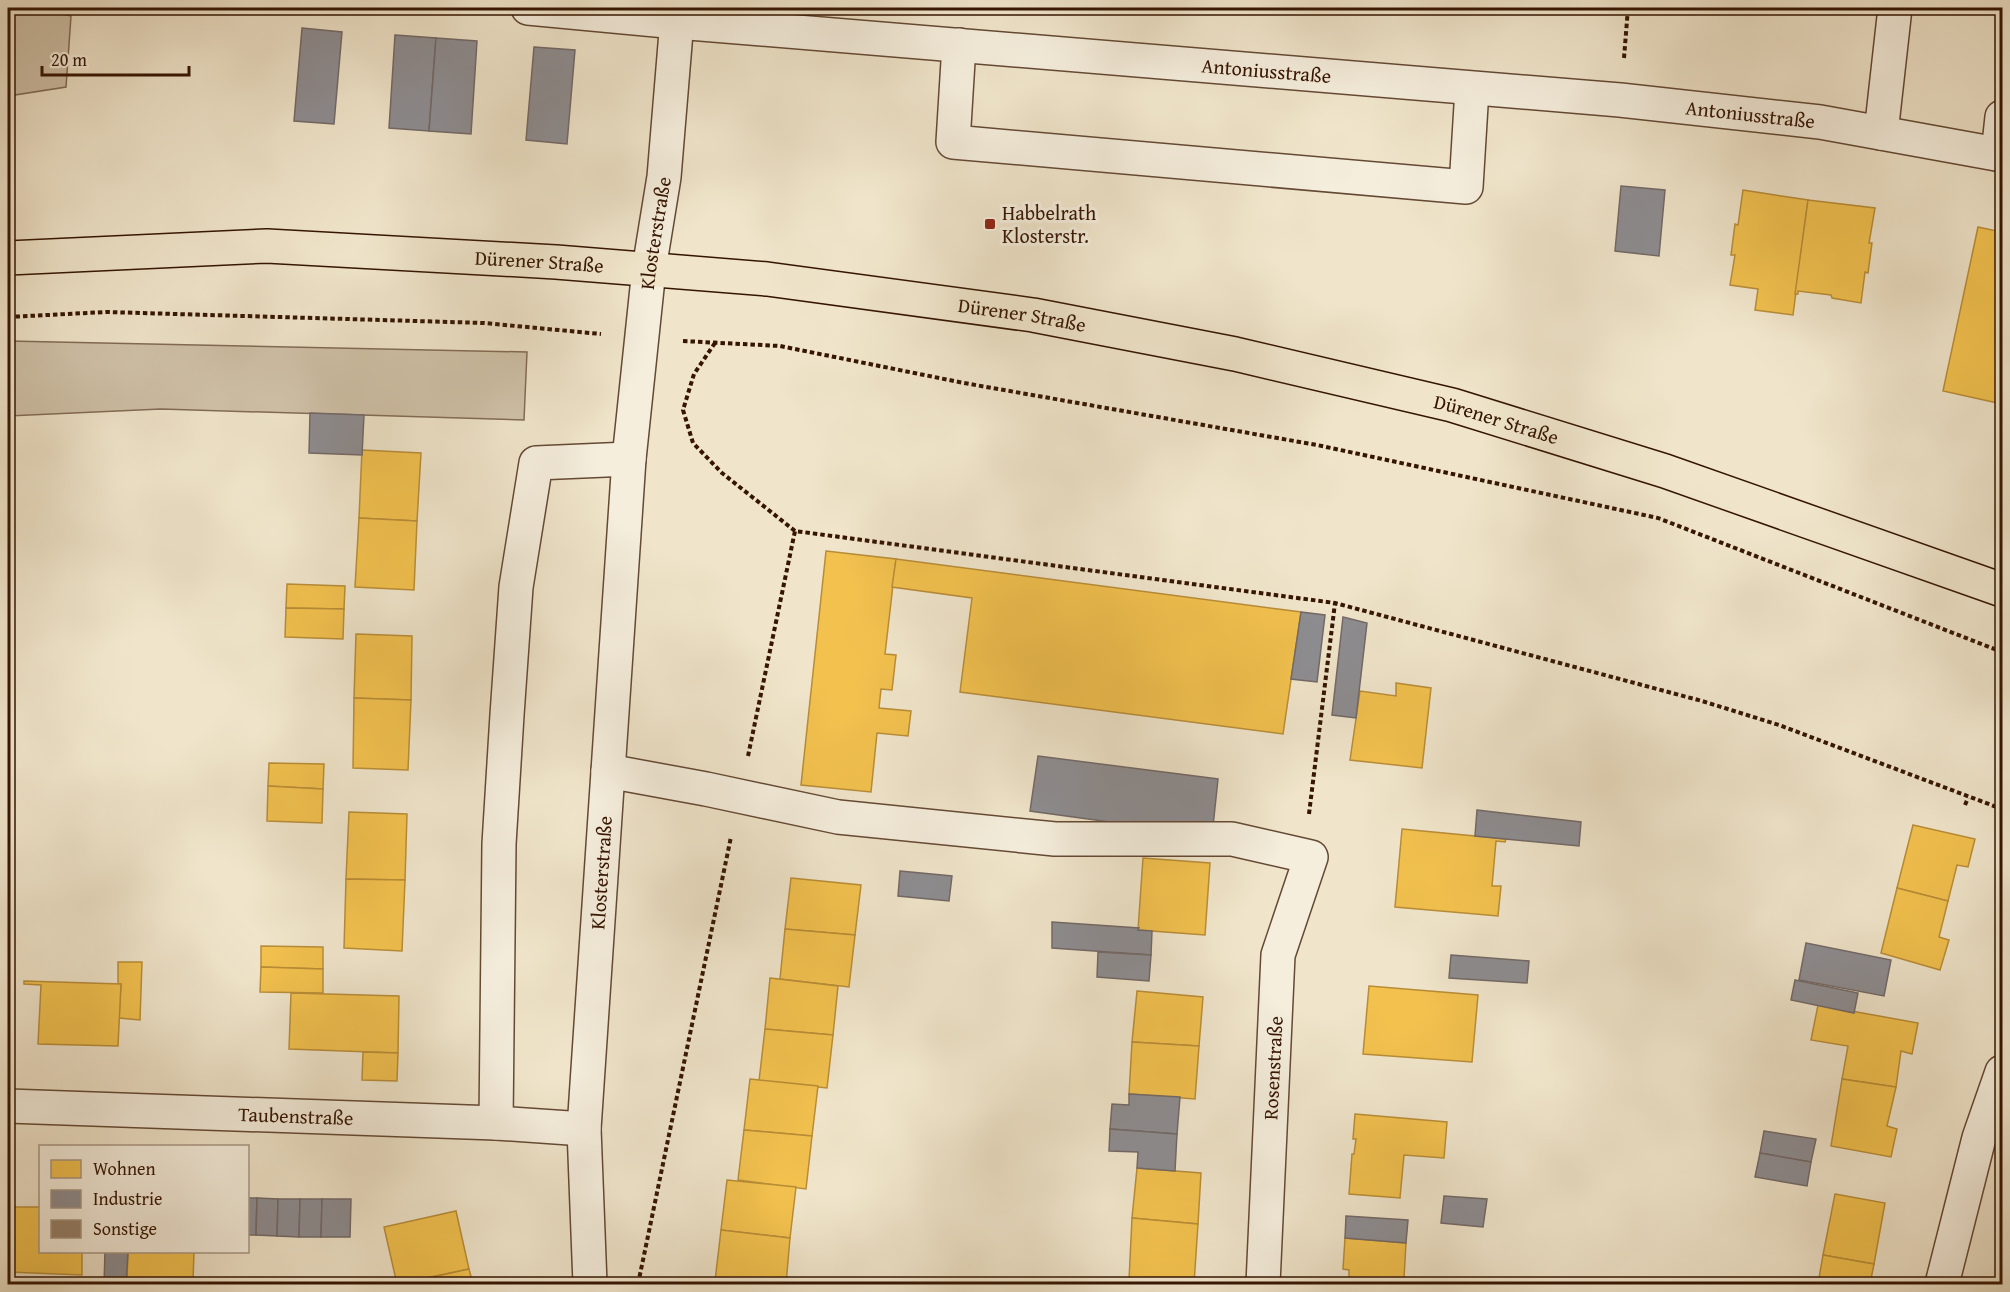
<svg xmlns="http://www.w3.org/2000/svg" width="2010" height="1292" font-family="'Gentium Book Plus',serif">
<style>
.green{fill:#d0c2a9;stroke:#826c56;stroke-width:1.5}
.homes{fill:#f2c14e;stroke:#b98d37;stroke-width:1.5}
.industry{fill:#8d8d92;stroke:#736967;stroke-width:1.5}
.building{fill:#96816b;stroke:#351502;stroke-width:1.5}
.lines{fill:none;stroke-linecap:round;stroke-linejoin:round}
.minor-casing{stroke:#644934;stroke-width:36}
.major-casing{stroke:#351502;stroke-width:36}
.path{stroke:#351502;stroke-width:4;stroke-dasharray:4.5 3;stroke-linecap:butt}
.minor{stroke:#f5eedd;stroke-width:33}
.major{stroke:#f0e5cb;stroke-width:33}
.poi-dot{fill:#8f2418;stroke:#f5eedd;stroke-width:2}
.labels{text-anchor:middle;stroke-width:6;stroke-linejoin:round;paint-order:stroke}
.street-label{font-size:20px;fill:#351502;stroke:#f5eedd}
.poi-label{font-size:20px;fill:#351502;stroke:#f5eedd;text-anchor:start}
</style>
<rect width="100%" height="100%" fill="#f0e5cb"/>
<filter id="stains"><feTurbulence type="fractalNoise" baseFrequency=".00333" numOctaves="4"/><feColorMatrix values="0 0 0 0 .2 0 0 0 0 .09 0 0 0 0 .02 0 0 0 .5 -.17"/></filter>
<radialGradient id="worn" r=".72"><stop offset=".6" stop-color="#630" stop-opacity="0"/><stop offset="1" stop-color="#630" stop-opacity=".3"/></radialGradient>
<!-- green -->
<g class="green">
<polygon points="8,8 38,8 71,16 66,87 8,96"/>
<polygon points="8,341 527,352 524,420 161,409 8,416"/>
</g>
<!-- homes -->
<g class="homes">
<polygon points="1743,190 1808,200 1793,315 1755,310 1758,289 1730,285 1735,255 1731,255 1735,224 1738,225"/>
<polygon points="1808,200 1875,208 1869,243 1872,243 1868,273 1865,272 1861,303 1832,298 1831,295 1798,291 1798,294 1795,294"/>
<polygon points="1978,227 2002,232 2002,404 1943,391"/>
<polygon points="362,450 421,453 417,521 359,518"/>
<polygon points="359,518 417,521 414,590 355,587"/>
<polygon points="826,551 896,559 885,654 896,655 892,690 881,689 879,708 911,711 908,736 877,733 871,792 801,785"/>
<polygon points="896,559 1301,612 1283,734 960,692 972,598 892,587"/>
<polygon points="287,584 345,586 344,609 286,608"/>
<polygon points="286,608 344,609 343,639 285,637"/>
<polygon points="356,634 412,636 411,700 354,698"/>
<polygon points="1396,683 1431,688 1422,768 1350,760 1360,691 1396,696"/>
<polygon points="354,698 411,700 408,770 353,768"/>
<polygon points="269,763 324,764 323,789 268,786"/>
<polygon points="268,786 323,789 322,823 267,821"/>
<polygon points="349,812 407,814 405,880 346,879"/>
<polygon points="1913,825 1975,839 1968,867 1957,865 1948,901 1897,888"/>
<polygon points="1402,829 1506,839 1505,842 1496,841 1492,886 1501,886 1498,916 1395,907"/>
<polygon points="1143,858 1210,863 1205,935 1138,930"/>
<polygon points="791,878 861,885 855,935 785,929"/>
<polygon points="346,879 405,880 402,951 344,948"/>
<polygon points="1897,888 1948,901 1939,937 1949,940 1940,970 1881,953"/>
<polygon points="785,929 855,935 849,987 780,979"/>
<polygon points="261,946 323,947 323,969 261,967"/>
<polygon points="118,962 142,962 140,1020 119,1018 121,984 118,984"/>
<polygon points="261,967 323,969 323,993 260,992"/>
<polygon points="770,978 838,986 833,1035 765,1029"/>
<polygon points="24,981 121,984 118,1046 38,1044 41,985 24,984"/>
<polygon points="1369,986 1478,995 1472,1062 1363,1054"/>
<polygon points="1137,991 1203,997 1199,1046 1132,1042"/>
<polygon points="291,993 399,996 398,1053 289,1049"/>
<polygon points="1818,1005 1918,1023 1912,1054 1901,1051 1896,1087 1842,1079 1848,1046 1811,1040"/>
<polygon points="765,1029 833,1035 827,1088 759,1081"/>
<polygon points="1132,1042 1199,1046 1195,1099 1129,1094"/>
<polygon points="363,1052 398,1053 397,1081 362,1080"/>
<polygon points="750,1079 818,1086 812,1136 744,1130"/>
<polygon points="1842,1079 1896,1087 1887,1126 1897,1129 1891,1157 1831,1146"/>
<polygon points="1355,1114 1447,1122 1444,1158 1404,1155 1400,1198 1349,1194 1352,1154 1354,1154 1356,1139 1353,1139"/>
<polygon points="744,1130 812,1136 806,1189 738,1180"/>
<polygon points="1137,1168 1201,1173 1198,1224 1132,1218"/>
<polygon points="727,1180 796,1187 790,1238 721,1230"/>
<polygon points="1835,1194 1885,1203 1874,1264 1823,1255"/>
<polygon points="8,1207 40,1207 40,1252 82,1252 82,1275 8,1272"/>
<polygon points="456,1211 469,1269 397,1284 384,1227"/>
<polygon points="1132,1218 1198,1224 1194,1284 1129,1280"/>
<polygon points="721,1230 790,1238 786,1284 747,1284 715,1281"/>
<polygon points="1345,1238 1406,1243 1404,1278 1447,1280 1447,1284 1349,1284 1349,1270 1343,1269"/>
<polygon points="128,1252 194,1252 193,1281 127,1279"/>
<polygon points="1823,1255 1874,1264 1870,1284 1818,1284"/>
<polygon points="469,1269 473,1284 401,1284"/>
<polygon points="705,1279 715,1281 747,1284 704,1284"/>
</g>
<!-- industry -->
<g class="industry">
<polygon points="302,28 342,32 334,124 294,121"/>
<polygon points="395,35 436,38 429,131 389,128"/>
<polygon points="436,38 477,41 471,134 429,131"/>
<polygon points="534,47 575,50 567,144 526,140"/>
<polygon points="1621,186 1665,190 1659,256 1615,251"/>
<polygon points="310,413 364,415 362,455 309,453"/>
<polygon points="1301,612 1325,615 1317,682 1291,679"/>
<polygon points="1343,617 1367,623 1356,718 1332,715"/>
<polygon points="1038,756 1218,779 1212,836 1030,811"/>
<polygon points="1477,810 1581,822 1579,846 1475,836"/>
<polygon points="900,871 952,876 949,901 898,896"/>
<polygon points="1052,922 1139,928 1138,930 1152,931 1151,955 1052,948"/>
<polygon points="1806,943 1891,960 1884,996 1799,980"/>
<polygon points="1098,952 1151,955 1149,981 1097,977"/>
<polygon points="1451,955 1529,961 1527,983 1449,978"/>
<polygon points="1795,980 1858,993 1854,1013 1791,1000"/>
<polygon points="1129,1094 1180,1097 1177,1134 1110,1129 1112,1104 1129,1105"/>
<polygon points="1110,1129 1177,1134 1175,1171 1137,1168 1138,1152 1109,1151"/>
<polygon points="1764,1131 1816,1139 1811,1162 1760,1153"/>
<polygon points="1760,1153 1811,1162 1807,1186 1755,1177"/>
<polygon points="1444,1196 1487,1199 1483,1227 1441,1223"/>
<polygon points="248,1198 257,1198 256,1235 248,1235"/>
<polygon points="257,1198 278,1199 277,1236 256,1235"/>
<polygon points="278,1199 300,1199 299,1237 277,1236"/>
<polygon points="300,1199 322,1199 321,1237 299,1237"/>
<polygon points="322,1199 351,1199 350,1237 321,1237"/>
<polygon points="1346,1216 1408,1220 1406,1243 1345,1238"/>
<polygon points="105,1252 128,1252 126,1284 104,1284"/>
<polygon points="1129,1280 1181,1284 1129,1284"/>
</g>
<!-- building -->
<polygon class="building" points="1471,8 1507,8 1507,11"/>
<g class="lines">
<defs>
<g id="minor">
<path id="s1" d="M 528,8 L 677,22 L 1620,100 L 1820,122 L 2002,155"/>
<polyline points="959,45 953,142 1466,187 1472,89"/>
<polyline points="1881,133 1895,8"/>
<polyline points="1998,154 2002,117"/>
<polyline points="608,771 706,789 838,817 1055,839 1232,839 1311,857 1278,955 1263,1284"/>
<path id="s2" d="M 8,1106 L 496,1123 L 584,1129"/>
<polyline points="496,1123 499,844 507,715 516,587 536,463 629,459"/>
<path id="s3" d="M 590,1284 L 584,1129 L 629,459 L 649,269 L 664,177 L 678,8"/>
<polyline points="1942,1284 1979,1138 2002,1072"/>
</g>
<g id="major">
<path id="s4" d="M 8,258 L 267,246 L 556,262 L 767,279 L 1033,315 L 1235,354 L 1452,405 L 1665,471 L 2002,590"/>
</g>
</defs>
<!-- minor casing -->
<use href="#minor" class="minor-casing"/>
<!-- major casing -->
<use href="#major" class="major-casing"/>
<!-- path -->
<g class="path">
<polyline points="1624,58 1628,8"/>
<polyline points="8,317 107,312 484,323 601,334"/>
<polyline points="683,341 780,346 964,383 1317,445 1658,518 2002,652"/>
<polyline points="715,343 694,374 683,410 693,443 722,473 795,531 1335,603 1702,701 1779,725 2002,809"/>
<polyline points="748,756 795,531"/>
<polyline points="1965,805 1968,798"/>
<polyline points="1309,814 1335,603"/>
<polyline points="638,1284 731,837"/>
</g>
<!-- minor -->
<use href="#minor" class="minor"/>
<!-- major -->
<use href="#major" class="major"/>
</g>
<!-- markers -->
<rect class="poi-dot" x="984" y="218" width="12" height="12" rx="3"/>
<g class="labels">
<!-- street labels -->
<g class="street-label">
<text dy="7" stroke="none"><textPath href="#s1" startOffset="741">Antoniusstraße</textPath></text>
<text dy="7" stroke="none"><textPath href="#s1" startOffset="1227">Antoniusstraße</textPath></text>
<text dy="7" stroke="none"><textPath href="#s3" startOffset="1054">Klosterstraße</textPath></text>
<text dy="7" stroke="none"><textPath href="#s4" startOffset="532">Dürener Straße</textPath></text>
<text dy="7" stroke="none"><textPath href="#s4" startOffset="1018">Dürener Straße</textPath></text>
<text dy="7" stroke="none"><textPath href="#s4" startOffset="1504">Dürener Straße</textPath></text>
<text dy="7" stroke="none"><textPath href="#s3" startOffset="412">Klosterstraße</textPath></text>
<text transform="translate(1273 1068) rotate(-87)" y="7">Rosenstraße</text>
<text dy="7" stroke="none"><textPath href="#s2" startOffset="288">Taubenstraße</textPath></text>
</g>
<!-- poi labels -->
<g class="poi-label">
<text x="1002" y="220">Habbelrath<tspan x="1002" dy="23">Klosterstr.</tspan></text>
</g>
</g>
<!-- margin -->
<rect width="2010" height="1292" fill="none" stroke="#f0e5cb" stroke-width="30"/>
<rect x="9" y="9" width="1992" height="1274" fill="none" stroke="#351502" stroke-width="3"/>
<rect x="15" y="15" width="1980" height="1262" fill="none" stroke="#351502" stroke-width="1.5"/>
<!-- legend -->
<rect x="39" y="1145" width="210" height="108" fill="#f5eedd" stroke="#a89785" stroke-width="1.5"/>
<rect x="51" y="1160" width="30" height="18" fill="#f2c14e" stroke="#a89785" stroke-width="1.5"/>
<text x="93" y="1175" font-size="18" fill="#351502">Wohnen</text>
<rect x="51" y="1190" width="30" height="18" fill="#8d8d92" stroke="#a89785" stroke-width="1.5"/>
<text x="93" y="1205" font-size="18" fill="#351502">Industrie</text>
<rect x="51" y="1220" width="30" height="18" fill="#96816b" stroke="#a89785" stroke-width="1.5"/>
<text x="93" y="1235" font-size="18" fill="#351502">Sonstige</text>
<!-- scale -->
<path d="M42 66v9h147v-9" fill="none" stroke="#351502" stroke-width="3"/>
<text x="51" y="66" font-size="18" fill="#351502" stroke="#f5eedd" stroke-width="4.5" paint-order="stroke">20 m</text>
<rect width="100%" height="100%" filter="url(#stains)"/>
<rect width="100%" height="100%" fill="url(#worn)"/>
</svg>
